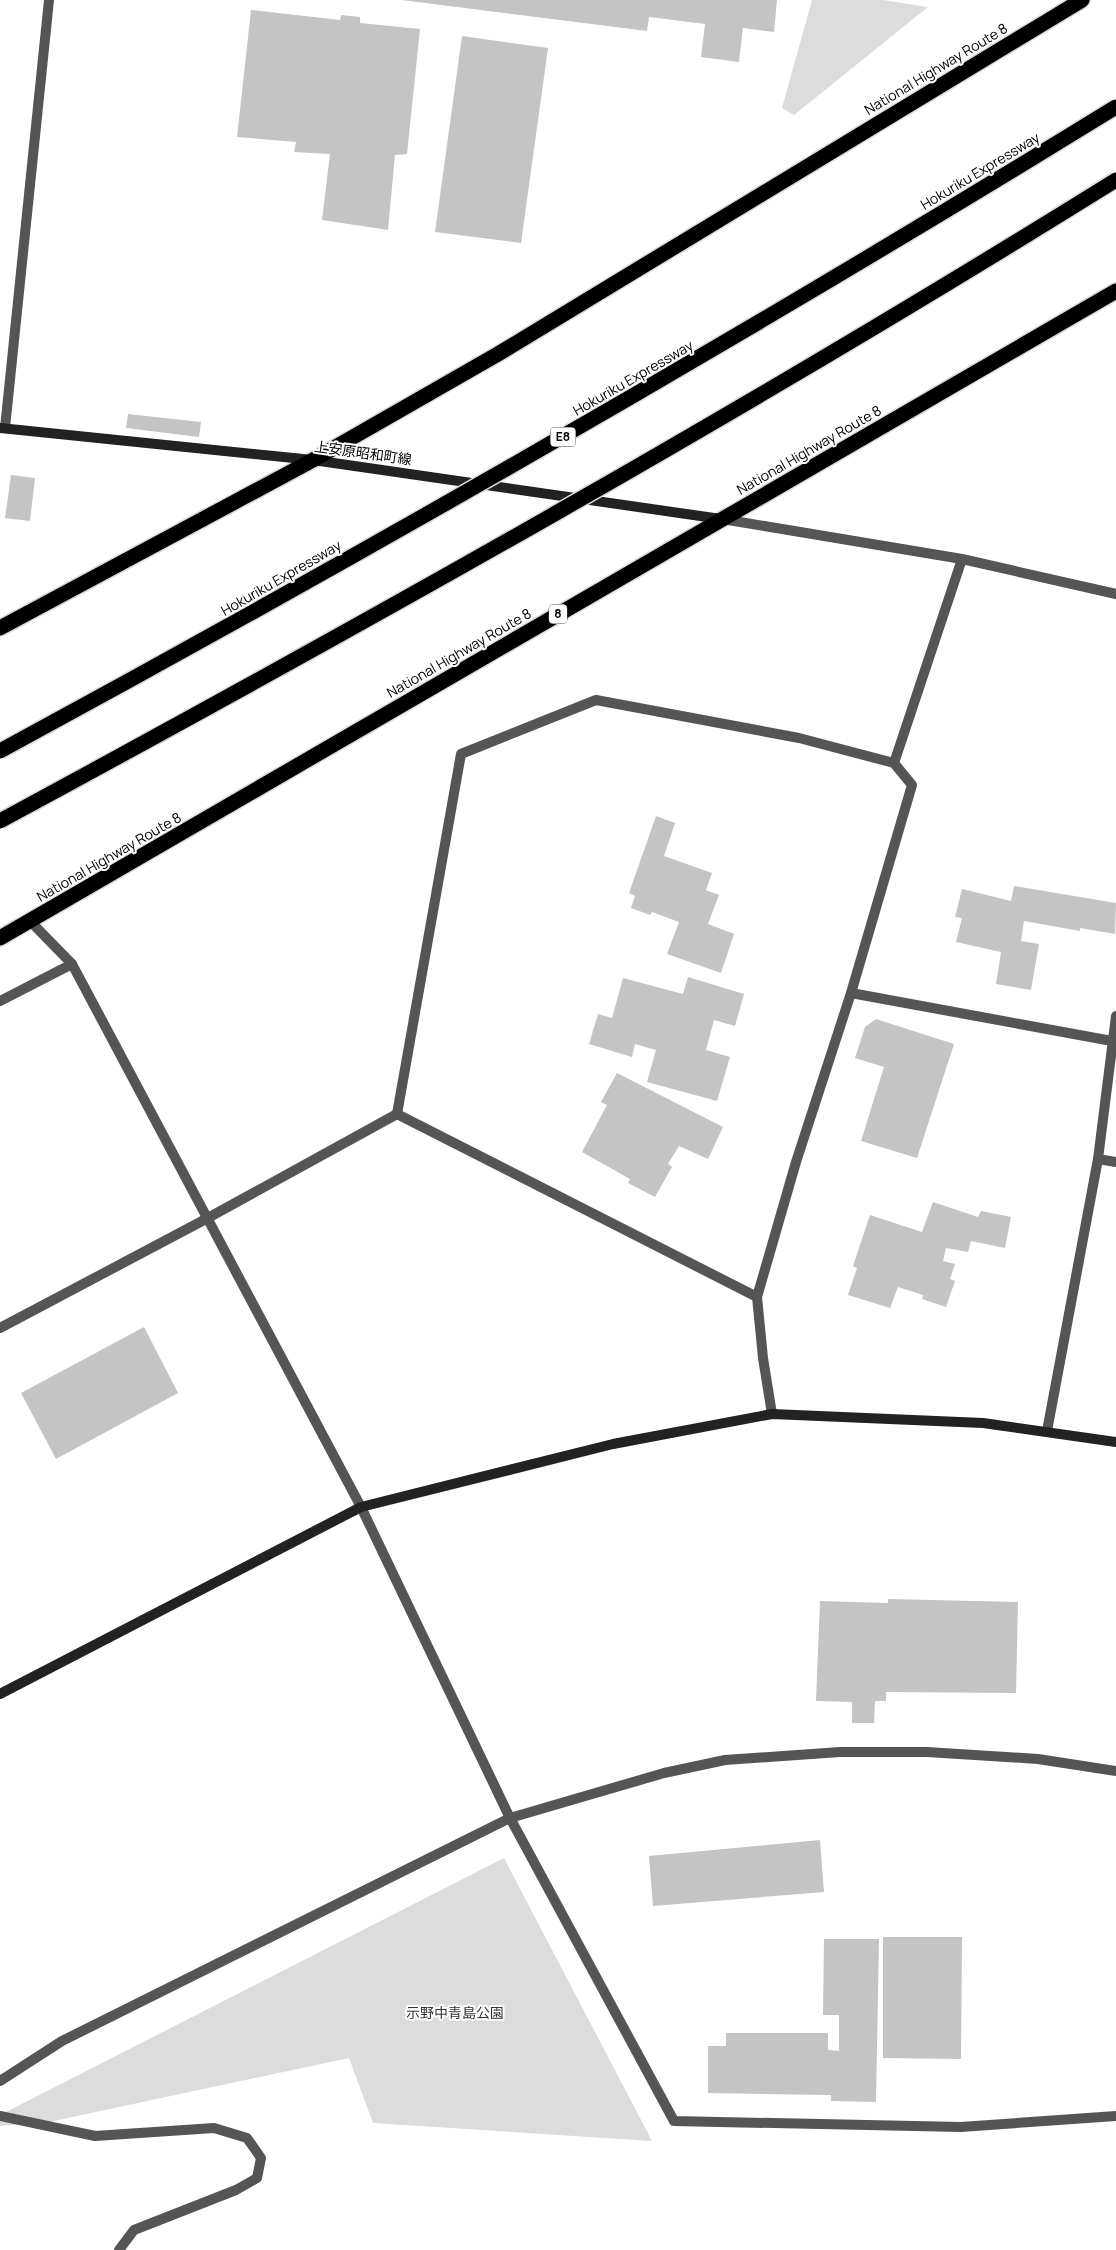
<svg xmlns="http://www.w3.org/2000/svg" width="1116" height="2250" font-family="Manrope,'Noto Sans JP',sans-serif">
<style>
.green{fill:#dcdcdc}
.building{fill:#c4c4c4}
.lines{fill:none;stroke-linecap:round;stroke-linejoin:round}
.highway-casing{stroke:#dbdbdb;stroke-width:18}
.street{stroke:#555;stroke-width:10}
.secondary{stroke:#222;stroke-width:10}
.highway{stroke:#000;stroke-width:15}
.highway-bridge-casing{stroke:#dbdbdb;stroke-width:18;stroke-linecap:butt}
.highway-bridge{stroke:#000;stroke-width:15}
.labels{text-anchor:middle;stroke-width:4;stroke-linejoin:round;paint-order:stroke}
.shield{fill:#fff;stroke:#4c4c4c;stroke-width:1}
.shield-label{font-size:12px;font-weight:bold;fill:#000}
.street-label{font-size:14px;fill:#000;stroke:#fff}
.park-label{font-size:14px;fill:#333;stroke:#fff}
</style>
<rect width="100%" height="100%" fill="#fff"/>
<!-- green -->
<g class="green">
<polygon points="812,0 883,0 928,7 794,115 782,108"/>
<polygon points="504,1858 652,2141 373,2123 349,2058 49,2122 0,2126 0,2115"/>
</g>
<!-- building -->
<g class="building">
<polygon points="402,0 777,0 774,32 743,28 739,62 701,57 705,24 649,17 647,31"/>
<polygon points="251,10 340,20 341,15 360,17 360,23 420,29 407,154 395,155 388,230 322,220 330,154 294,152 296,142 237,137"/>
<polygon points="462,36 548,48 521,243 435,232"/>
<polygon points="128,414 201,422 199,437 126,428"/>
<polygon points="11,475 35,478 30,521 5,518"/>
<polygon points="656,816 675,823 664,856 712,873 706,890 719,895 708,924 734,934 721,973 667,954 679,922 652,912 650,915 631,908 635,896 629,893"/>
<polygon points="1014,886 1116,903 1115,934 1080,928 1080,931 1024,921 1021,941 1039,944 1031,990 996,984 1001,952 956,942 962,918 955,917 962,889 1011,901"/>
<polygon points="688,977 744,994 735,1026 714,1020 706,1050 730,1057 717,1101 647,1082 656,1050 635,1044 632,1057 589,1044 598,1014 612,1018 623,978 683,994"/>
<polygon points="876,1019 954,1044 917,1158 861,1141 884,1067 855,1058 865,1027"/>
<polygon points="617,1073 723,1127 708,1159 679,1146 668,1164 672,1167 655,1197 628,1183 630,1179 582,1152 607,1105 601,1102"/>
<polygon points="933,1202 978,1217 981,1211 1011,1217 1005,1248 971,1241 968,1252 946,1248 943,1261 955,1264 950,1279 955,1281 946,1307 922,1299 923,1295 898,1287 890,1308 848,1295 857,1268 853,1266 870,1215 922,1232"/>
<polygon points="144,1327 178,1393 56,1459 21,1393"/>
<polygon points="888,1599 1018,1602 1016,1693 886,1692 886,1701 875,1701 874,1723 852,1723 852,1702 816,1701 820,1601 888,1603"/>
<polygon points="820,1840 824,1892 653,1906 649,1856"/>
<polygon points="883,1937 962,1937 961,2059 883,2058"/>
<polygon points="824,1939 879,1939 876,2102 831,2101 831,2095 708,2093 708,2046 726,2046 726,2033 828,2033 828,2050 839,2051 839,2015 823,2015"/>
</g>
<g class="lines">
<defs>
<g id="highway">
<polyline points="0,628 313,460 498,354 1082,0"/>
<polyline points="0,938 1116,291"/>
</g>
</defs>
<!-- highway casing -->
<use href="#highway" class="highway-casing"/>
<!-- street -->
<g class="street">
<polyline points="5,428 49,0"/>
<polyline points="722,519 962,559 1116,594"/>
<polyline points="31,922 72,964 361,1507 510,1818 664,1773 725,1760 840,1752 927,1752 1038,1759 1116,1771"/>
<polyline points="851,993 1112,1041"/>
<polyline points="0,1001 72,964"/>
<polyline points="397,1114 461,754 596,700 799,738 894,763 962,559"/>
<polyline points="397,1114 757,1297 763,1358 772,1414"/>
<polyline points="1098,1159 1116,1162"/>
<polyline points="757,1297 796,1162 851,993 912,785 894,763"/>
<polyline points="0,1328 206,1219 397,1114"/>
<polyline points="1047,1431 1098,1159 1116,1016"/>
<polyline points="0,2081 62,2041 510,1818 674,2121 961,2127 1116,2116"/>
<polyline points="0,2116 95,2136 214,2128 247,2138 261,2158 257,2178 236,2190 134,2230 119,2250"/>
</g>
<!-- secondary -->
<g class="secondary">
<polyline points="0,428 313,460 721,519"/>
<polyline points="0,1694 361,1507 613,1444 772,1414 983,1423 1116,1442"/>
</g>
<!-- highway -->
<use href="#highway" class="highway"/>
<defs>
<g id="highway-bridge">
<path d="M 0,751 C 378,546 750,332 1116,107"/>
<path d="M 0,821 C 377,617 752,407 1116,180"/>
</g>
</defs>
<!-- highway-bridge casing -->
<use href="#highway-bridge" class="highway-bridge-casing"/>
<!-- highway-bridge -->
<use href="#highway-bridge" class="highway-bridge"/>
</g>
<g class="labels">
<!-- shield labels -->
<g class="shield">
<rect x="550.5" y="427.5" width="25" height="19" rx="4"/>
<rect x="549" y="604.5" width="18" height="19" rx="4"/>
</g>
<g class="shield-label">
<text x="563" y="441">E8</text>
<text x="558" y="618">8</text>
</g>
<!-- street labels -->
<g class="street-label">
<text transform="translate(936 69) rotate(-31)" y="5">National Highway Route 8</text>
<text transform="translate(980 171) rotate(-31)" y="5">Hokuriku Expressway</text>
<text transform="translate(633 378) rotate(-30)" y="5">Hokuriku Expressway</text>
<text transform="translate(809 450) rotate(-30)" y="5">National Highway Route 8</text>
<text transform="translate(363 453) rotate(8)" y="5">上安原昭和町線</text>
<text transform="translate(281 578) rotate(-30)" y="5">Hokuriku Expressway</text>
<text transform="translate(459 653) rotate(-30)" y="5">National Highway Route 8</text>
<text transform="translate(109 857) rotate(-30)" y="5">National Highway Route 8</text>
</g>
<!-- park labels -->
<g class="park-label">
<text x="455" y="2018">示野中青島公園</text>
</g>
</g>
</svg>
